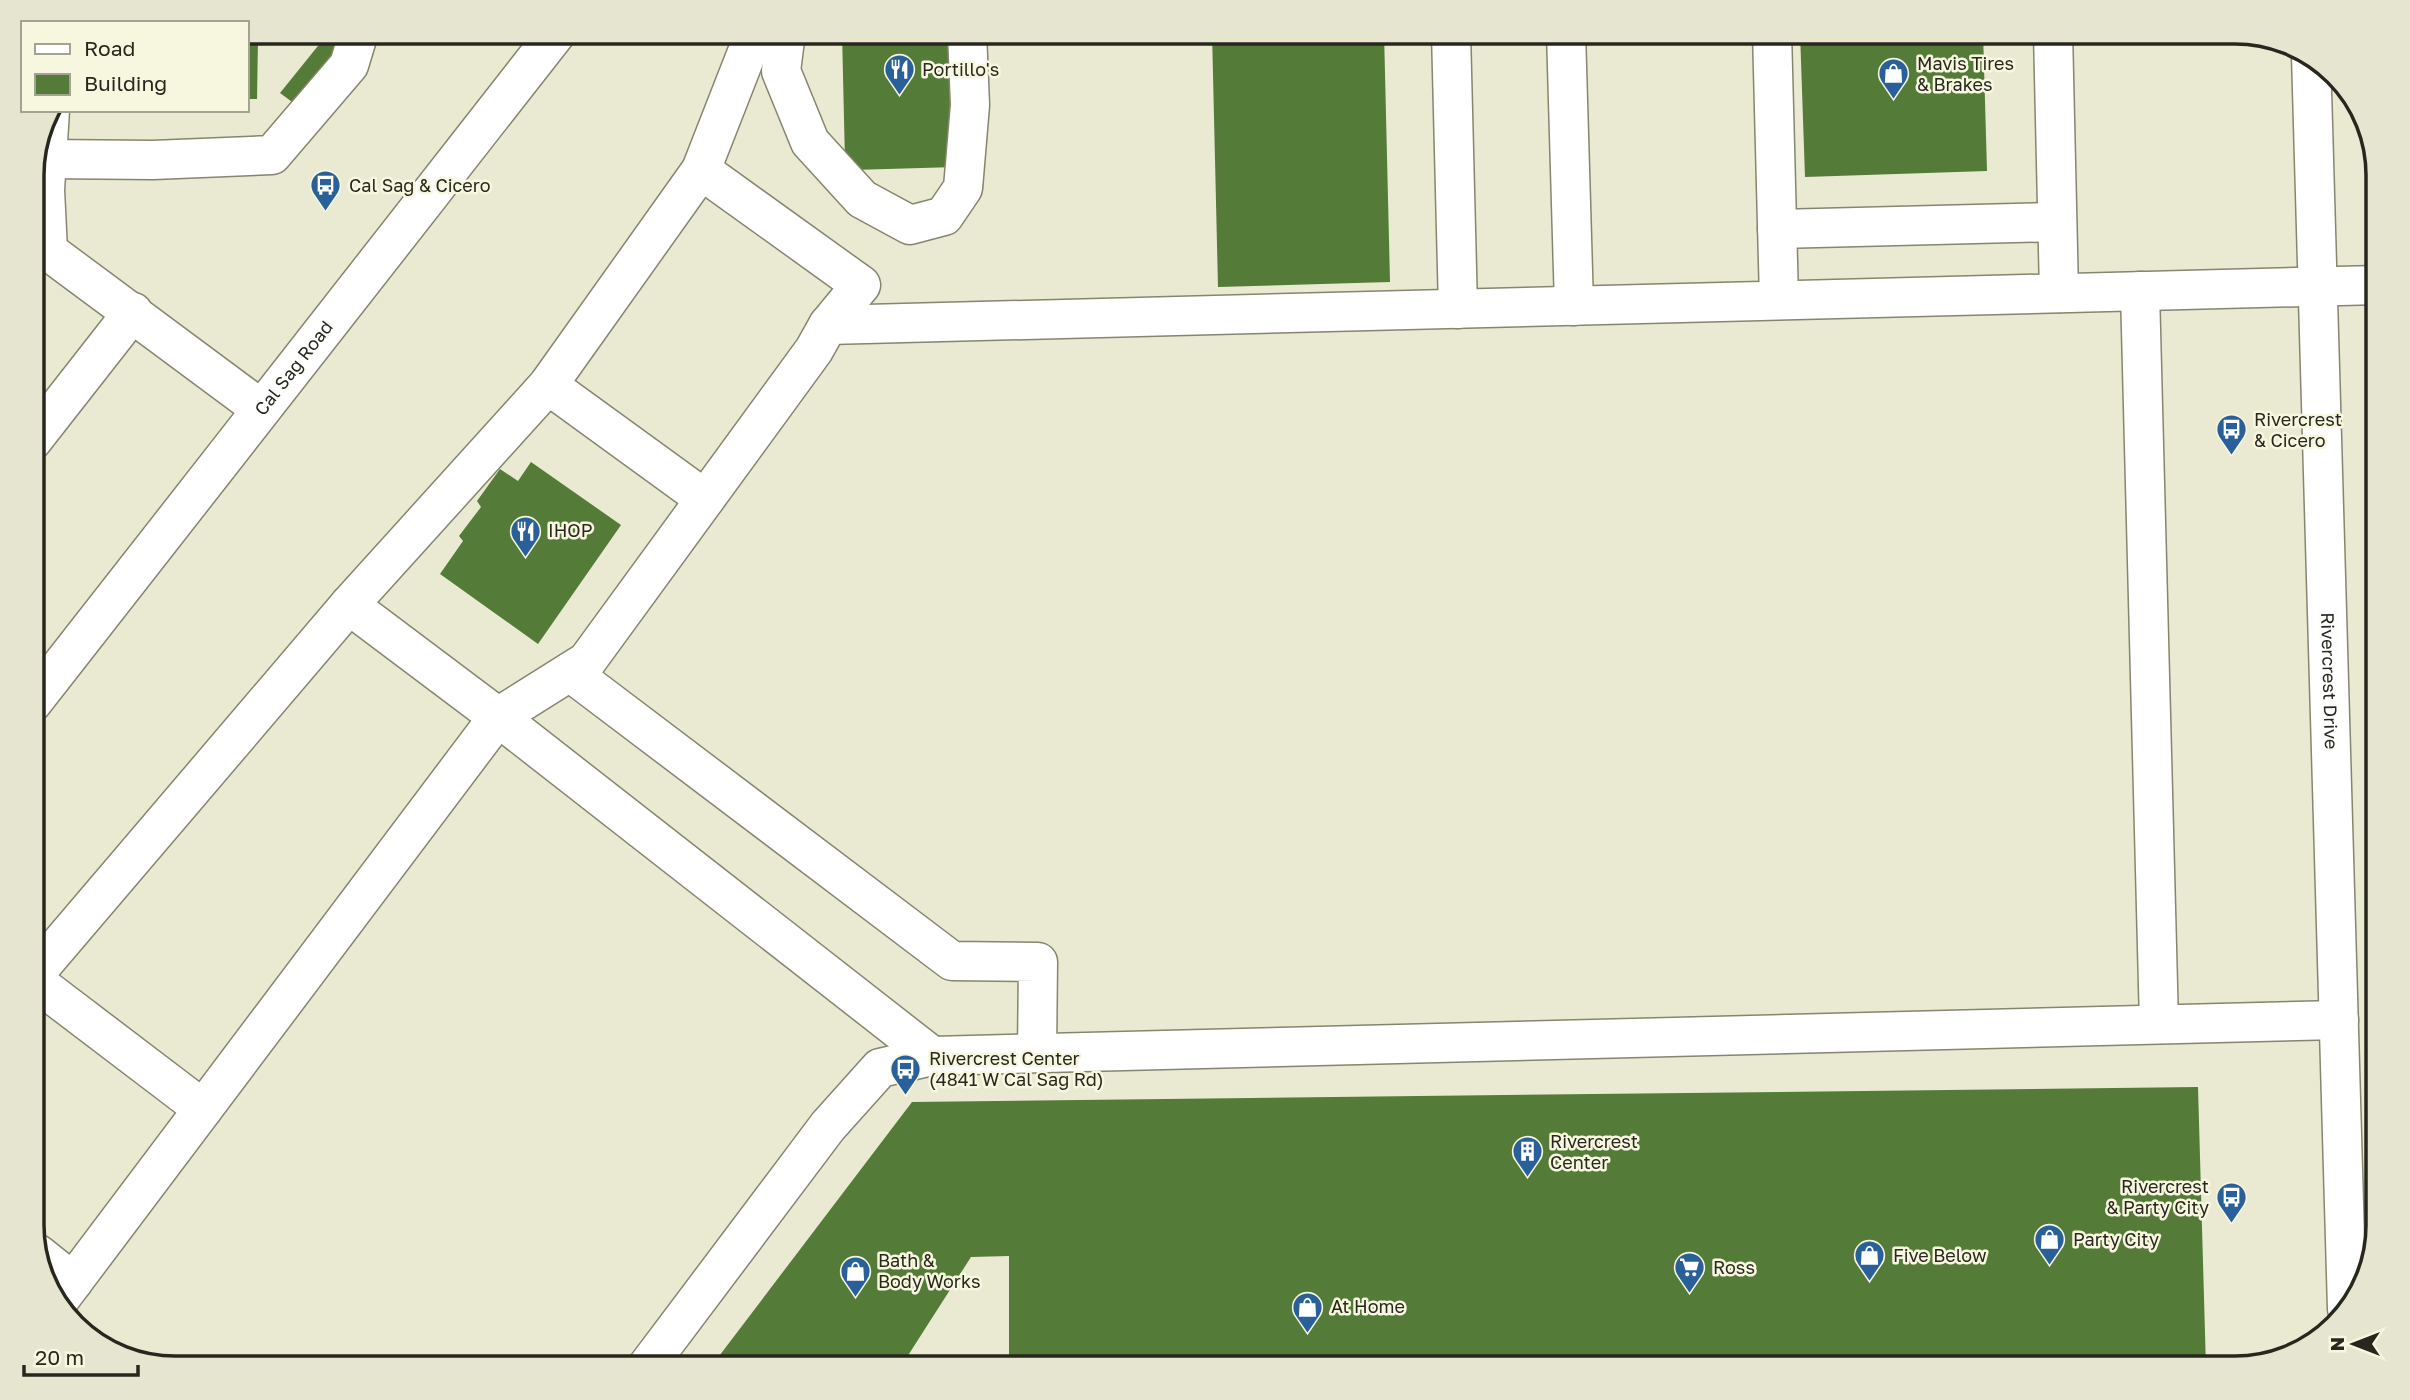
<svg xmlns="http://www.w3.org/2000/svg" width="2410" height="1400" font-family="'Golos Text',sans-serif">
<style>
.building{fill:#547b38}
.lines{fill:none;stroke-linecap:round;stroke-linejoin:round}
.minor-casing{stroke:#868570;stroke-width:41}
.major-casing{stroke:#868570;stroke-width:41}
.minor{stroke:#fff;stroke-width:38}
.major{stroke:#fff;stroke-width:38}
.labels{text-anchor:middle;stroke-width:5;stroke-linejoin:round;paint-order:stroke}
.poi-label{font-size:18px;fill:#27271e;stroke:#f7f6df;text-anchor:start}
.street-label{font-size:18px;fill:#27271e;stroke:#f7f6df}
.rim{fill:none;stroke:#27271e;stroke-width:3.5}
</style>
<rect width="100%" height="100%" fill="#eae9d2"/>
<!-- building -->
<g class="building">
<polygon points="842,32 953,32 956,167 852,170 845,162"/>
<polygon points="1212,32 1384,32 1390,282 1218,287"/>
<polygon points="1800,32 1983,32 1987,171 1805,177"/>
<polygon points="326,36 360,59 318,121 280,93"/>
<polygon points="247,38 258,38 257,99 247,99"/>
<polygon points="531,462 621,525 538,644 440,574 463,541 459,536 481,507 477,501 500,469 518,481"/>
<polygon points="2198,1087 2206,1368 1009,1368 1009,1256 971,1257 900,1368 710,1368 912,1102"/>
</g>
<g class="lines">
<defs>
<g id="minor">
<polyline points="786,32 781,71 810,142 862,199 910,225 944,216 963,188 970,105 967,32"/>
<polyline points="1451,32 1458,309"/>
<polyline points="1566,32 1574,306"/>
<polyline points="1772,32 1779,300"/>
<polyline points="2053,32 2059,293"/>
<path id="s1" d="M 2311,55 L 2347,1309"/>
<polyline points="47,159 153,160 272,155 349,65 359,32"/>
<polyline points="701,170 755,32"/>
<polyline points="1777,229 2057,222"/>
<polyline points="32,250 48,251 261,409"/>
<polyline points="48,251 45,190 50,110"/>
<polyline points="2140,291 2159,1024"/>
<polyline points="828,325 2378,285"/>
<polyline points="548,385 705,499"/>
<polyline points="32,441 133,312"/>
<polyline points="349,605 498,717 932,1056"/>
<polyline points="570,672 952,961 1038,962 1037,1053"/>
<polyline points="32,977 349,605 548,385 701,170 861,285 828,325 814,350 587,661 498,717 57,1303"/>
<polyline points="32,979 203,1109"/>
<polyline points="38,1254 73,1282"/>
<polyline points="646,1368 828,1126 880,1068 932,1056 2339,1020"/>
</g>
<g id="major">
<path id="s2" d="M 32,703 L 557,32"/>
</g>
</defs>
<!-- minor casing -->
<use href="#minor" class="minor-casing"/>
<!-- major casing -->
<use href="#major" class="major-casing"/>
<!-- minor -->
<use href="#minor" class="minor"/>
<!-- major -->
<use href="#major" class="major"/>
</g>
<!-- icons -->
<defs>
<symbol id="restaurant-pin" viewBox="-11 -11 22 30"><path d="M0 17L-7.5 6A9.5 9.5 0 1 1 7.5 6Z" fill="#296099" stroke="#f7f6df"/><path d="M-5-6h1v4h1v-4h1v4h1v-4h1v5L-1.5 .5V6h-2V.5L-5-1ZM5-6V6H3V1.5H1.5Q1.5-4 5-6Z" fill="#fff"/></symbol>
<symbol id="shop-pin" viewBox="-11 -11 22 30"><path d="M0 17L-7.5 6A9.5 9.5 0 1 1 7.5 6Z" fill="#296099" stroke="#f7f6df"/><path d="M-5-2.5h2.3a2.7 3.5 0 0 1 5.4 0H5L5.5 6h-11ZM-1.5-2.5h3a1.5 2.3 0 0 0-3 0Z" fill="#fff"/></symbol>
<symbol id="bus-pin" viewBox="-11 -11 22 30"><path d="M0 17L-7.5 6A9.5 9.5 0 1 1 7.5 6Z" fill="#296099" stroke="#f7f6df"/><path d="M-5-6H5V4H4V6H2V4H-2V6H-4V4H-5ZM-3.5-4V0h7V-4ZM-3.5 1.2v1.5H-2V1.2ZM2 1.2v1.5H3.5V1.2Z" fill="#fff"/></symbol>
<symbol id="building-pin" viewBox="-11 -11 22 30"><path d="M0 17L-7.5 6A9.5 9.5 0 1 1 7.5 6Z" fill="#296099" stroke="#f7f6df"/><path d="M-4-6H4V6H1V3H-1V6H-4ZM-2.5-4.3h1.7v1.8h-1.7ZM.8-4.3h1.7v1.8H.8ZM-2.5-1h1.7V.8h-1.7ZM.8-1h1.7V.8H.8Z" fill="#fff"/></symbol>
<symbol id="supermarket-pin" viewBox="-11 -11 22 30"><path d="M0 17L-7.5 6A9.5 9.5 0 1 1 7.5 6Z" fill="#296099" stroke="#f7f6df"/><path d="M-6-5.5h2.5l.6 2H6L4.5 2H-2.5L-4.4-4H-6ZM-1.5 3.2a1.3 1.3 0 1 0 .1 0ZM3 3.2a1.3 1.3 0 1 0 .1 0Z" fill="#fff"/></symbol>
</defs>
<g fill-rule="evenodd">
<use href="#restaurant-pin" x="882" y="52" width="35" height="47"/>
<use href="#shop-pin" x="1876" y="56" width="35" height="47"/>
<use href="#bus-pin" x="308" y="168" width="35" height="47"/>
<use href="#bus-pin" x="2214" y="412" width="35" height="47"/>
<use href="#restaurant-pin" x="508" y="514" width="35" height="47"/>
<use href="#bus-pin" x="888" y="1052" width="35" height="47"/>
<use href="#building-pin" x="1510" y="1134" width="35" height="47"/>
<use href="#bus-pin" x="2214" y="1180" width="35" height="47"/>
<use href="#shop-pin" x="2032" y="1222" width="35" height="47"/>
<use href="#shop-pin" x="1852" y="1238" width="35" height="47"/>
<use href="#supermarket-pin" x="1672" y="1250" width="35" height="47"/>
<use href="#shop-pin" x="838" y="1254" width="35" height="47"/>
<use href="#shop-pin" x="1290" y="1290" width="35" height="47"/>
</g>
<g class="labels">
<!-- poi labels -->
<g class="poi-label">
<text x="1917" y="70">Mavis Tires<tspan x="1917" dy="21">&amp; Brakes</tspan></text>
<text x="922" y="76">Portillo's</text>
<text x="349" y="192">Cal Sag &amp; Cicero</text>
<text x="2254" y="426">Rivercrest<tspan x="2254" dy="21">&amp; Cicero</tspan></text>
<text x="548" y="537">IHOP</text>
<text x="929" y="1065">Rivercrest Center<tspan x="929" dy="21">(4841 W Cal Sag Rd)</tspan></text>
<text x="1550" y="1148">Rivercrest<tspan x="1550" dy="21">Center</tspan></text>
<text x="2209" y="1193" text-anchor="end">Rivercrest<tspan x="2209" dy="21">&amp; Party City</tspan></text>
<text x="2073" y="1246">Party City</text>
<text x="1893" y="1262">Five Below</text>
<text x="878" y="1267">Bath &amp;<tspan x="878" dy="21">Body Works</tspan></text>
<text x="1713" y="1274">Ross</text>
<text x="1331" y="1313">At Home</text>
</g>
<!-- street labels -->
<g class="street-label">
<text dy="6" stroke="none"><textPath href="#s2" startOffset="425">Cal Sag Road</textPath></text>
<text dy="6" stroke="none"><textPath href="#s1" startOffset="626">Rivercrest Drive</textPath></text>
</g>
</g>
<!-- crop -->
<path d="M0 0H2410V1400H0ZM175 44H2235A131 131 0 0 1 2366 175V1225A131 131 0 0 1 2235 1356H175A131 131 0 0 1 44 1225V175A131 131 0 0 1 175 44Z" fill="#e6e5d0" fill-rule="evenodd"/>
<path class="rim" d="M175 44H2235A131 131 0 0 1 2366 175V1225A131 131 0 0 1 2235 1356H175A131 131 0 0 1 44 1225V175A131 131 0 0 1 175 44Z"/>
<!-- legend -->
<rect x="21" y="21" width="228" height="91" fill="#f7f6df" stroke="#a4a392" stroke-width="2"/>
<rect x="35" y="44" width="35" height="10" fill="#ffffff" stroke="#a4a392" stroke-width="2"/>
<text x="84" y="56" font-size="21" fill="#27271e">Road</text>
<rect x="35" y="74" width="35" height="21" fill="#547b38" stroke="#a4a392" stroke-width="2"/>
<text x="84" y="91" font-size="21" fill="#27271e">Building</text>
<!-- north arrow -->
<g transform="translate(2354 1344) rotate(270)" stroke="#f7f6df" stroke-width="5" paint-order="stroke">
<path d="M0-5L12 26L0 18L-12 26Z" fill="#27271e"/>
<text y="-10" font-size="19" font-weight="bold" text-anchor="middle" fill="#27271e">N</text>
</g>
<!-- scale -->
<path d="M24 1365v10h114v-10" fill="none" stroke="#27271e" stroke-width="3.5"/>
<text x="35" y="1365" font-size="21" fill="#27271e" stroke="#f7f6df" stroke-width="5" paint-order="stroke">20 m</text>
</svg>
